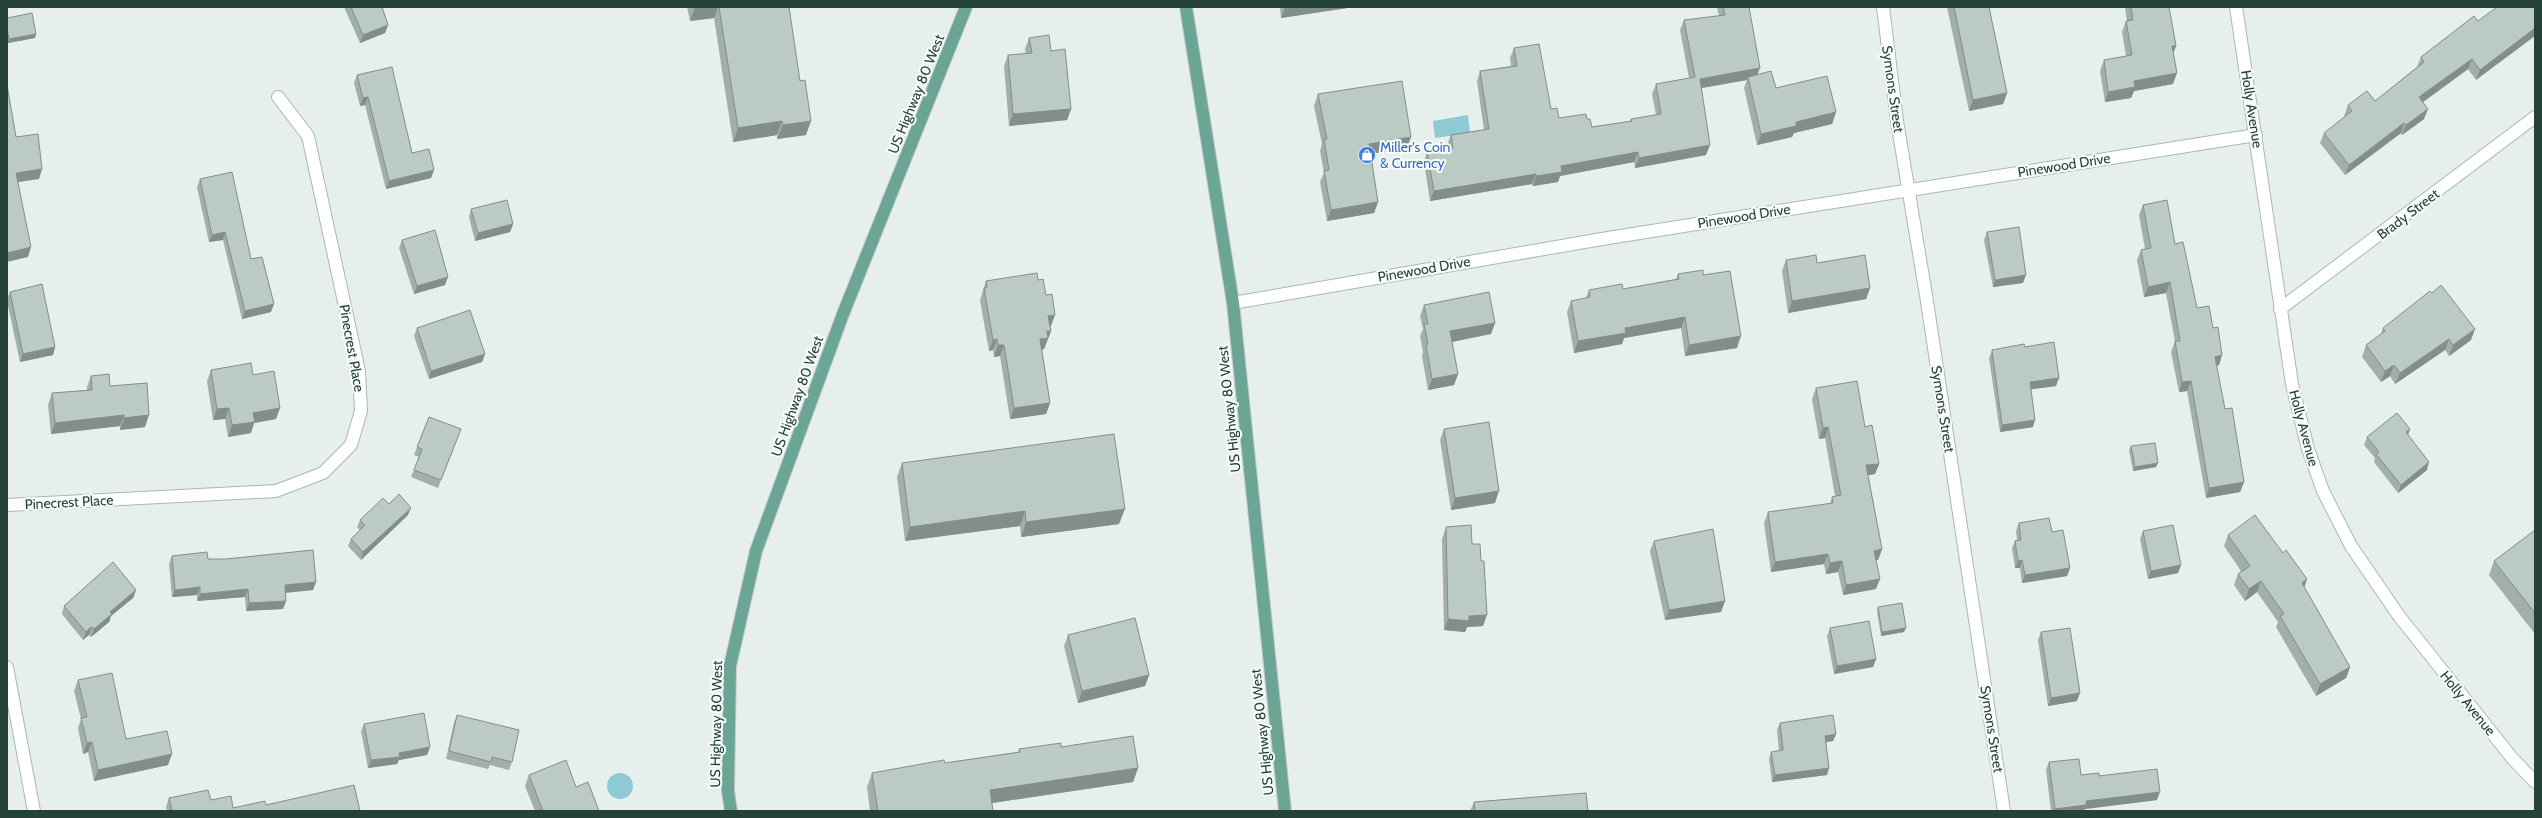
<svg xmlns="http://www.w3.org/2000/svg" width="2542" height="818" font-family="Cabin,sans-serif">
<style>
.water{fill:#8ec9d4}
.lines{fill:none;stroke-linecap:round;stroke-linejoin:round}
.minor-casing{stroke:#a8b8b2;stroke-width:14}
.major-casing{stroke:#c2cac8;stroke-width:14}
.minor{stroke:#fff;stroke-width:12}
.major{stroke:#6aa596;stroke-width:12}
.wall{fill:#a1aea9}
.shaded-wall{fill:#838d89}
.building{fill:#bbcac4;stroke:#838d89}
.labels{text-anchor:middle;stroke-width:4;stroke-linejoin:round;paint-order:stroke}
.street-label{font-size:14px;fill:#24423a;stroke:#f7fbf9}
.shop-label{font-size:14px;fill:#366cbe;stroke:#f7fbf9;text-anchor:start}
</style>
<rect width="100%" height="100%" fill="#e6efeb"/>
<!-- water -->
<g class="water">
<polygon points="1468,115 1470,133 1435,138 1433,121"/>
<circle cx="620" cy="786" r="13"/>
</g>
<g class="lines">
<defs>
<g id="minor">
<polyline points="1883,7 1897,121 1926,295 2004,811"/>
<polyline points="2236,7 2292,384 2308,449 2323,491 2351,546 2399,616 2512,758 2535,782"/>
<polyline points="1233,303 1602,239 2256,135"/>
<polyline points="2280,309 2535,117"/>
<polyline points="7,505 276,491 323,473 351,445 361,411 359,371 308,136 278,97"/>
<polyline points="7,667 34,811"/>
</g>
<g id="major">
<polyline points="1186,7 1233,303 1285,811"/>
<polyline points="731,811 728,791 730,666 756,551 843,314 966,7"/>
</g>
</defs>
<!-- minor casing -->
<use href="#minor" class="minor-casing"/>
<!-- major casing -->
<use href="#major" class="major-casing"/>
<!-- minor -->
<use href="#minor" class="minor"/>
<!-- major -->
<use href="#major" class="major"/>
</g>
<!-- wall -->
<g class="wall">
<polygon points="344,7 382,7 388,25 385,33 360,43"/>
<polygon points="687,7 789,7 806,135 777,139 777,135 733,142 714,18 690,21"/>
<polygon points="1280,7 1354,7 1281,18"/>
<polygon points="1717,7 1750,7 1749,9 1758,75 1776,88 1836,112 1832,124 1794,133 1792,137 1757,145 1744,88 1747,80 1701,88 1706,155 1635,168 1634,162 1560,176 1558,182 1533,186 1532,184 1430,201 1424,162 1427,152 1448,149 1447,145 1451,135 1484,130 1477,81 1480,71 1511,66 1510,58 1514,48 1551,109 1559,118 1587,119 1592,127 1630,121 1631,119 1656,115 1652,94 1656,84 1689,78 1680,30 1684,20 1719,16"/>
<polygon points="1947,7 1989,7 2007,93 2003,104 1969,111"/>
<polygon points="2125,7 2169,7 2176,46 2173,54 2173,84 2134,91 2131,98 2105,102 2100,71 2104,60 2126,56 2122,32 2126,21 2127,21"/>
<polygon points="2535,7 2476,80 2468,69 2423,102 2424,119 2402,135 2401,133 2345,175 2320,143 2324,133 2345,117 2344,116 2348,105 2375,101 2417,67 2421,57 2478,21"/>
<polygon points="7,18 36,34 35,38 8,43 7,40"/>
<polygon points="1029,38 1051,51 1071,109 1067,120 1009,126 1004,66 1008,55 1026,54 1025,49"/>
<polygon points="357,75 412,153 434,170 431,178 386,189 365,105 360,106 354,83"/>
<polygon points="1318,94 1411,137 1407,148 1370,154 1378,202 1374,213 1327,221 1320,182 1324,173 1320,151 1322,144 1314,106"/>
<polygon points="200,179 251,259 271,312 242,319 223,240 209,242 197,187"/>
<polygon points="2143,205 2175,244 2197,308 2213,328 2222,355 2219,365 2216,366 2225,409 2244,482 2240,492 2206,498 2187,391 2179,392 2171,352 2175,341 2166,293 2144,297 2137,260 2141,250 2145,249 2139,215"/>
<polygon points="471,209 513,224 510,232 475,241 469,217"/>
<polygon points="1987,232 2023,283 1993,287 1984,240"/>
<polygon points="402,240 445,285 414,294 399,248"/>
<polygon points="1786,260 1817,263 1870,288 1866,299 1788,313 1782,271"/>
<polygon points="1678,274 1703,275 1737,348 1685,356 1681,328 1624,338 1622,344 1574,353 1567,312 1571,301 1586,298 1589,290 1623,289 1676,279"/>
<polygon points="1038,280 1051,326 1050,326 1051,331 1044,349 1042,350 1050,403 1046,414 1010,419 1000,356 994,357 993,350 989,351 980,300 982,294 982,293 986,281"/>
<polygon points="10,292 55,347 53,355 20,362 7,301 7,299"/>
<polygon points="1424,305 1495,323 1491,334 1452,342 1458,374 1454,385 1428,390 1422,356 1423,352 1420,336 1423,329 1420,316"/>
<polygon points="417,328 485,354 482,362 429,379 414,336"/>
<polygon points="2383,328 2471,340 2449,356 2445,350 2395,384 2390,376 2381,382 2362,357 2366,345 2381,334"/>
<polygon points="2025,347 2056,386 2031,389 2033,427 2000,432 1989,358 1992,350"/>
<polygon points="211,370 253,375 280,408 276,419 254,423 251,433 228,437 225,419 213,420 207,381"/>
<polygon points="91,376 110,386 145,427 120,430 120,426 51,434 48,405 52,393 87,390 87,387"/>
<polygon points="1816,388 1865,427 1879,464 1875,474 1868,475 1882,549 1878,560 1876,560 1876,589 1843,595 1838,572 1826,574 1824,564 1771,572 1764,523 1768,512 1830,504 1832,497 1835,496 1825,438 1819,439 1812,399"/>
<polygon points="429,417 461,429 438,488 411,477 419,457 414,455"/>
<polygon points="1444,429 1495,503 1451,510 1440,440"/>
<polygon points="2410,429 2408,435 2427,470 2398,493 2374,462 2375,458 2364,445 2367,437"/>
<polygon points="2131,446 2156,467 2133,471 2129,450"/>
<polygon points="902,463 1119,524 1021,537 1020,526 905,541 897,477"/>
<polygon points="389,504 408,515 361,560 348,546 351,539 360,530 357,527 360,520"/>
<polygon points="2019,523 2052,532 2070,568 2067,576 2022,583 2020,568 2015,568 2012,548 2015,541 2017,540 2016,531"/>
<polygon points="1446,527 1472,544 1483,626 1467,627 1465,632 1444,630 1442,539"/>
<polygon points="2535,530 2535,634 2489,575 2494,561"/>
<polygon points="2143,531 2181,565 2178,573 2148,579 2140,539"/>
<polygon points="2228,535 2283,553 2307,579 2304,587 2350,667 2346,678 2316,696 2276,627 2278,622 2257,592 2245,601 2234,585 2238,574 2241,571 2224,546"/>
<polygon points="1654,541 1725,601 1721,612 1665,620 1650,551"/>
<polygon points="172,556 208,559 316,582 313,590 285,593 286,601 283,609 246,611 245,597 197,601 197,595 172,597 169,564"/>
<polygon points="136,590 133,598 111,616 109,622 91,637 89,635 83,640 62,614 64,606"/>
<polygon points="1878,607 1904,632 1881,636 1877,611"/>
<polygon points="1830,628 1876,659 1873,667 1834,674 1827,636"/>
<polygon points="2041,632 2077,701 2048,706 2038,640"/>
<polygon points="1068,635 1149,675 1145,686 1078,703 1064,646"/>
<polygon points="78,680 126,739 168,765 94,781 88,752 83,754 78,728 81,719 74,691"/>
<polygon points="457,715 512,762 509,770 490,765 488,769 446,759 454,723"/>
<polygon points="1780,723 1836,734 1833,741 1826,742 1829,768 1827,775 1772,782 1769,759 1771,752 1779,751 1777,730"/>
<polygon points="364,724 430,747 427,755 399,760 397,764 368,768 361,731"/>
<polygon points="1061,747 1138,768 1133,782 992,803 993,811 870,811 867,787 872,773 945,763 1018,752 1019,749"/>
<polygon points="2049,762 2081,775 2099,776 2157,800 2085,809 2084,811 2051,811 2046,770"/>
<polygon points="529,775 576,787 599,811 535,811 525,786"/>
<polygon points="169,798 211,800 233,808 266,805 360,811 167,811 166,807"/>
<polygon points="1474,802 1588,811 1470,811"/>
</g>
<!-- shaded-wall -->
<g class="shaded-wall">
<polygon points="695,7 718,7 714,18 690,21"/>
<polygon points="1285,7 1354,7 1281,18"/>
<polygon points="388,25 385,33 360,43 363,35"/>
<polygon points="2535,28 2535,36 2476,80 2480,70"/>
<polygon points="36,34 35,38 8,43 9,39"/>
<polygon points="2172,46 2176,46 2172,56"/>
<polygon points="2472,59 2468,69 2415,108 2419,97"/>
<polygon points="1760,68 1756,78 1748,77 1747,80 1696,89 1700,79"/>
<polygon points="2177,73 2173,84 2134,91 2131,98 2105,102 2108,92 2134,81"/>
<polygon points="2007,93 2003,104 1969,111 1973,100"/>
<polygon points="368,97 365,105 360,106 363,98"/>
<polygon points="1071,109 1067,120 1009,126 1013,114"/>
<polygon points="2428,109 2424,119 2402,135 2406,125"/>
<polygon points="1836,112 1832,124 1794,133 1792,137 1757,145 1761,134 1796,122"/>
<polygon points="782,121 777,135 733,142 738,128"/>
<polygon points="811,121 806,135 777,139 783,125"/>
<polygon points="2404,123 2401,133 2345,175 2349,165"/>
<polygon points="1411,137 1407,148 1364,155 1369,144"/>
<polygon points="1710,145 1706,155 1635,168 1639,158"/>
<polygon points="1638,152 1634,162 1560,176 1558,182 1533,186 1536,176 1561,166"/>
<polygon points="42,169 39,179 12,183 16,173"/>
<polygon points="434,170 431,178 386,189 389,181"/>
<polygon points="1536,174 1532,184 1430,201 1434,191"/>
<polygon points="1378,202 1374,213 1327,221 1331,210"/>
<polygon points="513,224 510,232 475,241 478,233"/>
<polygon points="225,232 223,240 209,242 212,235"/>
<polygon points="31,247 28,257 7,262 7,253"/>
<polygon points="2026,275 2023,283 1993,287 1995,280"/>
<polygon points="448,277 445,285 414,294 417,286"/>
<polygon points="2170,282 2166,293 2144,297 2148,287"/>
<polygon points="1870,288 1866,299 1788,313 1792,301"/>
<polygon points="274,304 271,312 242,319 245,311"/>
<polygon points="1055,315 1051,326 1044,327 1048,316"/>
<polygon points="1685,317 1681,328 1624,338 1622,344 1574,353 1578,341 1625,328"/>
<polygon points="1495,323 1491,334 1446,343 1450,331"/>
<polygon points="2475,329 2471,340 2449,356 2453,345"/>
<polygon points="1047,331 1051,331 1044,349 1036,351 1040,339"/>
<polygon points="1741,336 1737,348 1685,356 1689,345"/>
<polygon points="997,339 993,350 989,351 993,340"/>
<polygon points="2449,339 2445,350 2395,384 2400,373"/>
<polygon points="998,345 1004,345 1000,356 994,357"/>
<polygon points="55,347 53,355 20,362 23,354"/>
<polygon points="485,354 482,362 429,379 431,371"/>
<polygon points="2222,355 2219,365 2211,368 2215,357"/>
<polygon points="2394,365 2390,376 2381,382 2385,371"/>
<polygon points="1458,374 1454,385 1428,390 1432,379"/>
<polygon points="2059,378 2056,386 2027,390 2030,382"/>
<polygon points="2191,381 2187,391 2179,392 2182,382"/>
<polygon points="1050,403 1046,414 1010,419 1014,408"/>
<polygon points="229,408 225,419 213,420 217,409"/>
<polygon points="280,408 276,419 254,423 251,433 228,437 232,425 253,413"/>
<polygon points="124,415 120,426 51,434 55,423"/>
<polygon points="149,415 145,427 120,430 124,418"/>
<polygon points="2035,420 2033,427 2000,432 2002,425"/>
<polygon points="1828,427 1825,438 1819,439 1823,428"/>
<polygon points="2410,429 2407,437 2406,432"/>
<polygon points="2429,462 2427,470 2398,493 2401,485"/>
<polygon points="2158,463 2156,467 2133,471 2135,467"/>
<polygon points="1879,464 1875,474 1863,476 1866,465"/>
<polygon points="2244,482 2240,492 2206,498 2209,488"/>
<polygon points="1499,491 1495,503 1451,510 1455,498"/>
<polygon points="411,508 408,515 361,560 363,552"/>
<polygon points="1125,509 1119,524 1021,537 1026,522"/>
<polygon points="1025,511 1020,526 905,541 910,527"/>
<polygon points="1882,549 1878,560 1871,561 1874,551"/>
<polygon points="1828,554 1824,564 1771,572 1775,562"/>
<polygon points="2022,560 2020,568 2015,568 2018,561"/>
<polygon points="1842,561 1838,572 1826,574 1830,563"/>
<polygon points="2181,565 2178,573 2148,579 2151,571"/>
<polygon points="2070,568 2067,576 2022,583 2025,575"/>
<polygon points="1880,579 1876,589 1843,595 1846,585"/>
<polygon points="2307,579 2303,591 2302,583"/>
<polygon points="2261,581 2257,592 2245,601 2249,589"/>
<polygon points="316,582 313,590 282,593 285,585"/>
<polygon points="200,587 197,595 172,597 175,590"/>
<polygon points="248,589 245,597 197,601 200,594"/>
<polygon points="136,590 133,598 111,616 109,622 91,637 94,629 110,612"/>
<polygon points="286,601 283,609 246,611 249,603"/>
<polygon points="1725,601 1721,612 1665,620 1669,610"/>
<polygon points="1487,615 1483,626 1467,627 1465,632 1444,630 1448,619 1469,616"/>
<polygon points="91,627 89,635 83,640 86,632"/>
<polygon points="1906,628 1904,632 1881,636 1882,632"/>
<polygon points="1876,659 1873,667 1834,674 1837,666"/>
<polygon points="2350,667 2346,678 2316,696 2320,684"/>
<polygon points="1149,675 1145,686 1078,703 1082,691"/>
<polygon points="2080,693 2077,701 2048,706 2051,698"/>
<polygon points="1836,734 1833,741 1822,743 1825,736"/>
<polygon points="92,742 88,752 83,754 87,743"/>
<polygon points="430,747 427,755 399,760 397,764 368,768 371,760 399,753"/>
<polygon points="172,754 168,765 94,781 98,770"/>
<polygon points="1138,768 1133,782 985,804 990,790"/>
<polygon points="1829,768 1827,775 1772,782 1775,775"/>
<polygon points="2160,792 2157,800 2085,809 2084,811 2054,811 2055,809 2086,801"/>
</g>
<!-- building -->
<g class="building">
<polygon points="351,7 382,7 388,25 363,35"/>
<polygon points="719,7 789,7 800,81 805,80 811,121 783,125 782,121 738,128"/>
<polygon points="1723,7 1749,7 1760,68 1700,79 1710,145 1639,158 1638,152 1561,166 1562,172 1536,176 1536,174 1434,191 1427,152 1453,148 1451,135 1489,129 1480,71 1517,66 1514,48 1539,44 1551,109 1557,108 1559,118 1586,114 1587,119 1590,119 1592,127 1632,121 1631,119 1661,114 1656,84 1695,77 1684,20 1725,15"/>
<polygon points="1954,7 1989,7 2007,93 1973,100"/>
<polygon points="2131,7 2169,7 2176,46 2172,46 2177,73 2134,81 2135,87 2108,92 2104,60 2132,55 2126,21 2133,20"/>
<polygon points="2497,7 2535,7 2535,28 2480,70 2472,59 2419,97 2428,109 2406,125 2404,123 2349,165 2324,133 2352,111 2348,105 2367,91 2375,101 2424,62 2421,57 2474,16 2478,21"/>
<polygon points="32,13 36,34 9,39 7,29 7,18"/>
<polygon points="1049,35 1051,51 1065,49 1071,109 1013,114 1008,55 1032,53 1029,38"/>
<polygon points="392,67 412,153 429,149 434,170 389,181 368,97 363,98 357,75"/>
<polygon points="1771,71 1776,88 1827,76 1836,112 1796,122 1796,126 1761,134 1748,77"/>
<polygon points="1402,81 1411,137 1369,144 1378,202 1331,210 1324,171 1329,170 1324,139 1327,139 1318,94"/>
<polygon points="7,85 16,137 38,134 42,169 16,173 31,247 7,253"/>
<polygon points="232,172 251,259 262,257 274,304 245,311 225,232 212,235 200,179"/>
<polygon points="507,200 513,224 478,233 471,209"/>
<polygon points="2167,200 2175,244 2183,242 2197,308 2209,306 2213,328 2218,327 2222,355 2215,357 2225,409 2232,408 2244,482 2209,488 2191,381 2182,382 2175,341 2180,341 2170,282 2148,287 2141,250 2151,248 2143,205"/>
<polygon points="2019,227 2026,275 1995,280 1987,232"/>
<polygon points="435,230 448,277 417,286 402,240"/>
<polygon points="1816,255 1817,263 1865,255 1870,288 1792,301 1786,260"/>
<polygon points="1703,270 1703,275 1730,271 1741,336 1689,345 1685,317 1625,328 1626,333 1578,341 1571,301 1590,297 1589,290 1622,284 1623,289 1679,279 1678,274"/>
<polygon points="1037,273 1038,280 1043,279 1046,295 1052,294 1055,315 1048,316 1051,331 1047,331 1048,338 1040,339 1050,403 1014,408 1004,345 998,345 997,339 993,340 984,288 987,288 986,281"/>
<polygon points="42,284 55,347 23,354 10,292"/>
<polygon points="2441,285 2475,329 2453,345 2449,339 2400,373 2394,365 2385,371 2366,345 2385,331 2383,328 2430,291 2432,293"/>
<polygon points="1489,292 1495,323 1450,331 1458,374 1432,379 1426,345 1428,344 1424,324 1428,324 1424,305"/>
<polygon points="470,310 485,354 431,371 417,328"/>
<polygon points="2054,342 2059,378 2030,382 2035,420 2002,425 1992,350 2024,344 2025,347"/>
<polygon points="251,363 253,375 274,371 280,408 253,413 255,422 232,425 229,408 217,409 211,370"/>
<polygon points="109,374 110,386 147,383 149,415 124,418 124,415 55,423 52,393 92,390 91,376"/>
<polygon points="1857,381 1865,427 1872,425 1879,464 1866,465 1882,549 1874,551 1880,579 1846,585 1842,561 1830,563 1828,554 1775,562 1768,512 1833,503 1832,497 1841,495 1828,427 1823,428 1816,388"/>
<polygon points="2397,413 2410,429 2406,432 2429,462 2401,485 2376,454 2379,452 2367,437"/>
<polygon points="429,417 461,429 441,480 414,470 422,449 417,447"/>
<polygon points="1489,422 1499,491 1455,498 1444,429"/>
<polygon points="1114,434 1125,509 1026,522 1025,511 910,527 902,463"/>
<polygon points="2155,443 2158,463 2135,467 2131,446"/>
<polygon points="399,494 411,508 363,552 351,539 365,525 360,520 383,498 389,504"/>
<polygon points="2255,515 2283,553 2286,550 2307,579 2302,583 2350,667 2320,684 2280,616 2284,614 2261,581 2249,589 2238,574 2250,566 2228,535"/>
<polygon points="2049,518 2052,532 2063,530 2070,568 2025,575 2022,560 2018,561 2015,541 2021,540 2019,523"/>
<polygon points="1471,525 1472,544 1480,544 1481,561 1484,561 1487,615 1469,616 1469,621 1448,619 1446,527"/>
<polygon points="2173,525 2181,565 2151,571 2143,531"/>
<polygon points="1713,529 1725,601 1669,610 1654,541"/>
<polygon points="2535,530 2535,613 2494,561"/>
<polygon points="313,550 316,582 285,585 286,601 249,603 248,589 200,594 200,587 175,590 172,556 207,552 208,559 226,559"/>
<polygon points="113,562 136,590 110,612 112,614 94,629 91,627 86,632 64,606"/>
<polygon points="1902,603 1906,628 1882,632 1878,607"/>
<polygon points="1135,618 1149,675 1082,691 1068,635"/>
<polygon points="1869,621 1876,659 1837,666 1830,628"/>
<polygon points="2070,628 2080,693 2051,698 2041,632"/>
<polygon points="112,673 126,739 167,731 172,754 98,770 92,742 87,743 81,718 87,717 78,680"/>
<polygon points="424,713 430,747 399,753 400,757 371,760 364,724"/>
<polygon points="457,715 519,730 512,762 492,757 491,762 449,751"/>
<polygon points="1833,715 1836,734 1825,736 1829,768 1775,775 1771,752 1783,750 1780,723"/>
<polygon points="1133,736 1138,768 990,790 993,811 878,811 872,773 944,760 945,763 1020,752 1019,749 1061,743 1061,747"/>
<polygon points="2079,759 2081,775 2099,773 2099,776 2157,769 2160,792 2086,801 2086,805 2055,809 2049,762"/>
<polygon points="566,760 576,787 588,782 599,811 543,811 529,775"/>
<polygon points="354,785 360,811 172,811 169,798 208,790 211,800 231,796 233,808 265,801 266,805"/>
<polygon points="1586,793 1588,811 1475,811 1474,802"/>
</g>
<!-- icons -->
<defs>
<symbol id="shop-disc" viewBox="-11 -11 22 22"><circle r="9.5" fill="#3f7fe0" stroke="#f7fbf9"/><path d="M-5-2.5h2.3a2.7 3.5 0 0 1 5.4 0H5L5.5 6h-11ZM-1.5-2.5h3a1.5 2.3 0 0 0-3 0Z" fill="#fff"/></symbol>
</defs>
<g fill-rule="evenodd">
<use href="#shop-disc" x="1357" y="145" width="20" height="20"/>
</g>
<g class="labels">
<!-- street labels -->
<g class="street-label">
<text transform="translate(1893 89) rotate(82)" y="5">Symons Street</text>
<text transform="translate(916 94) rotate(-68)" y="5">US Highway 80 West</text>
<text transform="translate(2252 109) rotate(81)" y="5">Holly Avenue</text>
<text transform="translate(2064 165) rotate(-9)" y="5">Pinewood Drive</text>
<text transform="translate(2408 214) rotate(-37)" y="5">Brady Street</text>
<text transform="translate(1744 216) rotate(-9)" y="5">Pinewood Drive</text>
<text transform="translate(1424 269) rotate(-10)" y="5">Pinewood Drive</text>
<text transform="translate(352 348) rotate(80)" y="5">Pinecrest Place</text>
<text transform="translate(797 396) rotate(-70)" y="5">US Highway 80 West</text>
<text transform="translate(1229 409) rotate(-96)" y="5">US Highway 80 West</text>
<text transform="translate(1943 409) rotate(81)" y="5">Symons Street</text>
<text transform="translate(2304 428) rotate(75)" y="5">Holly Avenue</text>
<text transform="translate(69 502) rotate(-3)" y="5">Pinecrest Place</text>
<text transform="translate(2468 703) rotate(51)" y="5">Holly Avenue</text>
<text transform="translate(716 724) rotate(-89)" y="5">US Highway 80 West</text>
<text transform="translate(1992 729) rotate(81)" y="5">Symons Street</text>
<text transform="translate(1262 732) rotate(-96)" y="5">US Highway 80 West</text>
</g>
<!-- shop labels -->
<g class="shop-label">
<text x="1380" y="152">Miller's Coin<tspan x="1380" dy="16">&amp; Currency</tspan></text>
</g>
</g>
<!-- border -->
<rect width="2542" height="818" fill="none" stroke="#24423a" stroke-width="16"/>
</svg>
